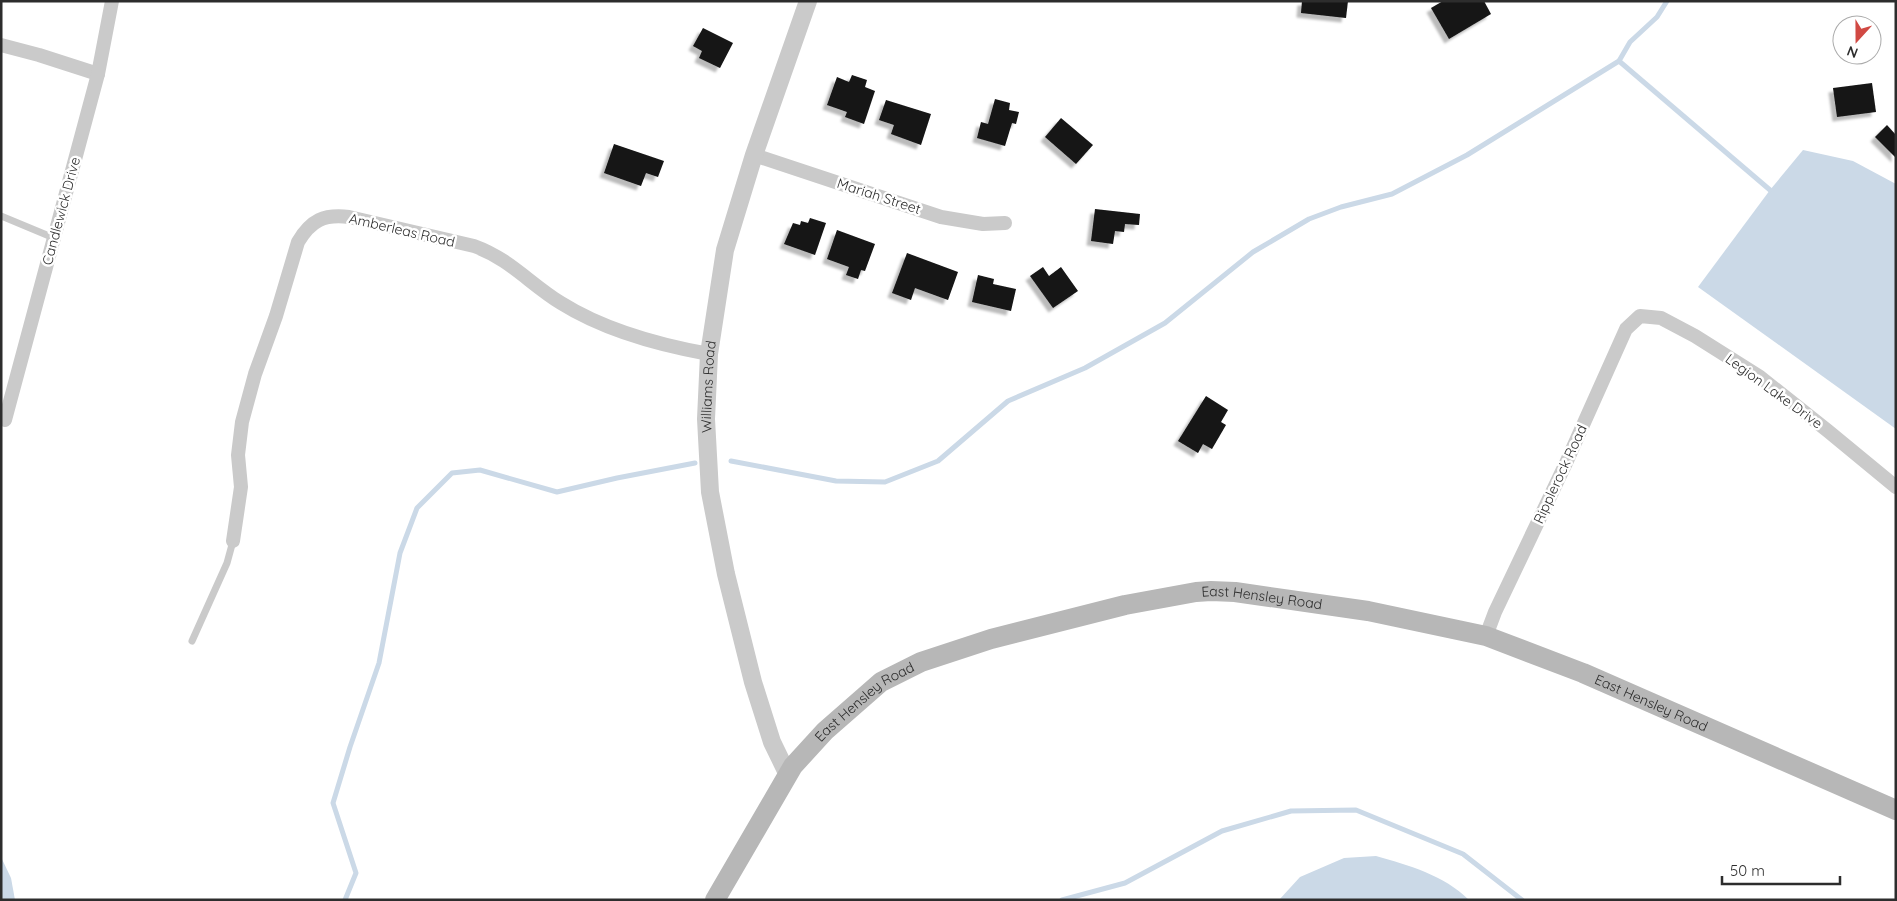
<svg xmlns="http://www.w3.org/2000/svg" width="1897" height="901" font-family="Quicksand,sans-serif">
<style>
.water{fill:#cbd9e7}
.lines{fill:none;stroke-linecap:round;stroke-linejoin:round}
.stream{stroke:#cbd9e7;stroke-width:5}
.building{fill:#141414;filter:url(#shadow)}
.service{stroke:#cacaca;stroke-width:7}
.minor{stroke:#cacaca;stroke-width:14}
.tertiary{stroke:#cacaca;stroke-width:18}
.secondary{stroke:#b7b7b7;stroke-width:20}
.labels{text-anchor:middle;stroke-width:5;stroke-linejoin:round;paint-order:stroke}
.street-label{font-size:14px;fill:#2d2d2d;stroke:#fff}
</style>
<defs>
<filter id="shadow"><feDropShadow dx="-4.5" dy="4.5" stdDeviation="1" flood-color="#0004"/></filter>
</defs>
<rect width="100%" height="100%" fill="#fff"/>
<!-- water -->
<g class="water">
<polygon points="1803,150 1853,161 1896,184 1896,429 1698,287 1770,190"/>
<path d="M 1376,856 C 1408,865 1444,875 1469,900 L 1279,900 L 1300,877 L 1344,858 Z"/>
<polygon points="1,857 11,878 15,900 1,900"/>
</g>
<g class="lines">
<!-- stream -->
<g class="stream">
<polyline points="1619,61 1770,190"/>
<polyline points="731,461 836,481 885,482 938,461 1008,401 1085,368 1165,323 1253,252 1309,219 1341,207 1392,194 1467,155 1619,61 1630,42 1657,17 1667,1"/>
<polyline points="345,900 356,873 333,803 350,747 379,663 400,553 417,508 452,473 480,470 557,492 617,478 695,463"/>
<polyline points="1062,900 1125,883 1222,831 1291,811 1356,810 1463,854 1522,900"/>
</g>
</g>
<!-- building -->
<g class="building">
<polygon points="1302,1 1348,1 1346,18 1301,13"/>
<polygon points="1443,1 1484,1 1491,14 1449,39 1431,8"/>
<polygon points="703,28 733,43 720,68 699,58 702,51 693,46"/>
<polygon points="852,75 867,80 865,87 875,91 864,124 845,117 847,112 827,105 837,77 849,82"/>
<polygon points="1872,83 1876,112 1837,117 1833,88"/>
<polygon points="995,99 1010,103 1009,110 1019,112 1016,124 1012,123 1005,146 977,138 981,122 988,124"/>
<polygon points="886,100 931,114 921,145 891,134 894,125 879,120"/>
<polygon points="1061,118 1093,145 1076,164 1045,137"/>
<polygon points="1887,125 1896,135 1896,158 1875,137"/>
<polygon points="614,144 664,161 658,177 646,173 641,186 604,173"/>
<polygon points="1095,209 1140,214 1139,225 1125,224 1124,232 1115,231 1113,244 1091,241"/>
<polygon points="810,218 826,223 815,255 784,244 793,223 800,225 801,221 808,223"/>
<polygon points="837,230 875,244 865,271 861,270 858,279 846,275 849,267 827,259"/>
<polygon points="907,253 958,272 948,300 915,288 911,300 892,293"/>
<polygon points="1043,267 1049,276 1061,267 1078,291 1053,308 1030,276"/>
<polygon points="978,275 994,279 993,284 1016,289 1011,311 972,302"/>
<polygon points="1206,396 1228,410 1221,422 1226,425 1212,449 1203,444 1198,453 1178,441"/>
</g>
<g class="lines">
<!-- service -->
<g class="service">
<polyline points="1,216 54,238"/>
<polyline points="192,641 227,563 233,541"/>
</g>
<!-- minor -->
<g class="minor">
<polyline points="1,45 39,55 98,74"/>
<polyline points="754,155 941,217 983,224 1005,223"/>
<polyline points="5,420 98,74 112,1"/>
<path d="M 233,541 L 241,487 L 238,455 L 242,422 L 255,374 L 276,316 L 298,242 C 311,220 324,214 349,217 L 474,246 C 510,259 530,284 561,303 C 604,330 659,345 709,354"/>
<polyline points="1486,636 1495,612 1566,463 1626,329 1640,316 1661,318 1695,336 1760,377 1828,431 1896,487"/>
</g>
<!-- tertiary -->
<path class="tertiary" id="s1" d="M 788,775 L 772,742 L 753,682 L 726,574 L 710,492 L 706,419 L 709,354 L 725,250 L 754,155 L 808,1"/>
<!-- secondary -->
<path class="secondary" id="s2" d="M 715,900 L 793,766 L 825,731 L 881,682 L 921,662 L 991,639 L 1125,605 L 1196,592 L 1211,591 L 1235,592 L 1368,611 L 1486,636 L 1583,673 L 1896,810"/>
</g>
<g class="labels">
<!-- street labels -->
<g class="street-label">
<text transform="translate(879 196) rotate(18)" y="5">Mariah Street</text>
<text transform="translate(61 211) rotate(-75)" y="5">Candlewick Drive</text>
<text transform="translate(402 230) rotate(13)" y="5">Amberleas Road</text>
<text dy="5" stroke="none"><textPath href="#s1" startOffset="400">Williams Road</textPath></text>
<text transform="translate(1774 391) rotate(36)" y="5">Legion Lake Drive</text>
<text transform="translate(1560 474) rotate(-65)" y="5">Ripplerock Road</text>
<text dy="5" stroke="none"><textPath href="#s2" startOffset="672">East Hensley Road</textPath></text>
<text dy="5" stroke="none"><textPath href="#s2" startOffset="252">East Hensley Road</textPath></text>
<text dy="5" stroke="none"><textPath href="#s2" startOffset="1078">East Hensley Road</textPath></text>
</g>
</g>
<!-- border -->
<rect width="1897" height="901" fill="none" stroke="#2d2d2d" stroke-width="5"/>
<!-- north arrow -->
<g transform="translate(1857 40) rotate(201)"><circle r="24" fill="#ffffff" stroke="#ababab"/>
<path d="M0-4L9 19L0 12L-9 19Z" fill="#d14943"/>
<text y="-8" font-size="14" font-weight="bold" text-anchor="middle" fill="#2d2d2d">N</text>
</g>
<!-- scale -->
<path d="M1722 876v8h118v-8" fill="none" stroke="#2d2d2d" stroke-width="2.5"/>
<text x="1730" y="876" font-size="15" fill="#2d2d2d" stroke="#ffffff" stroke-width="4" paint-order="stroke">50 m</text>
</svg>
